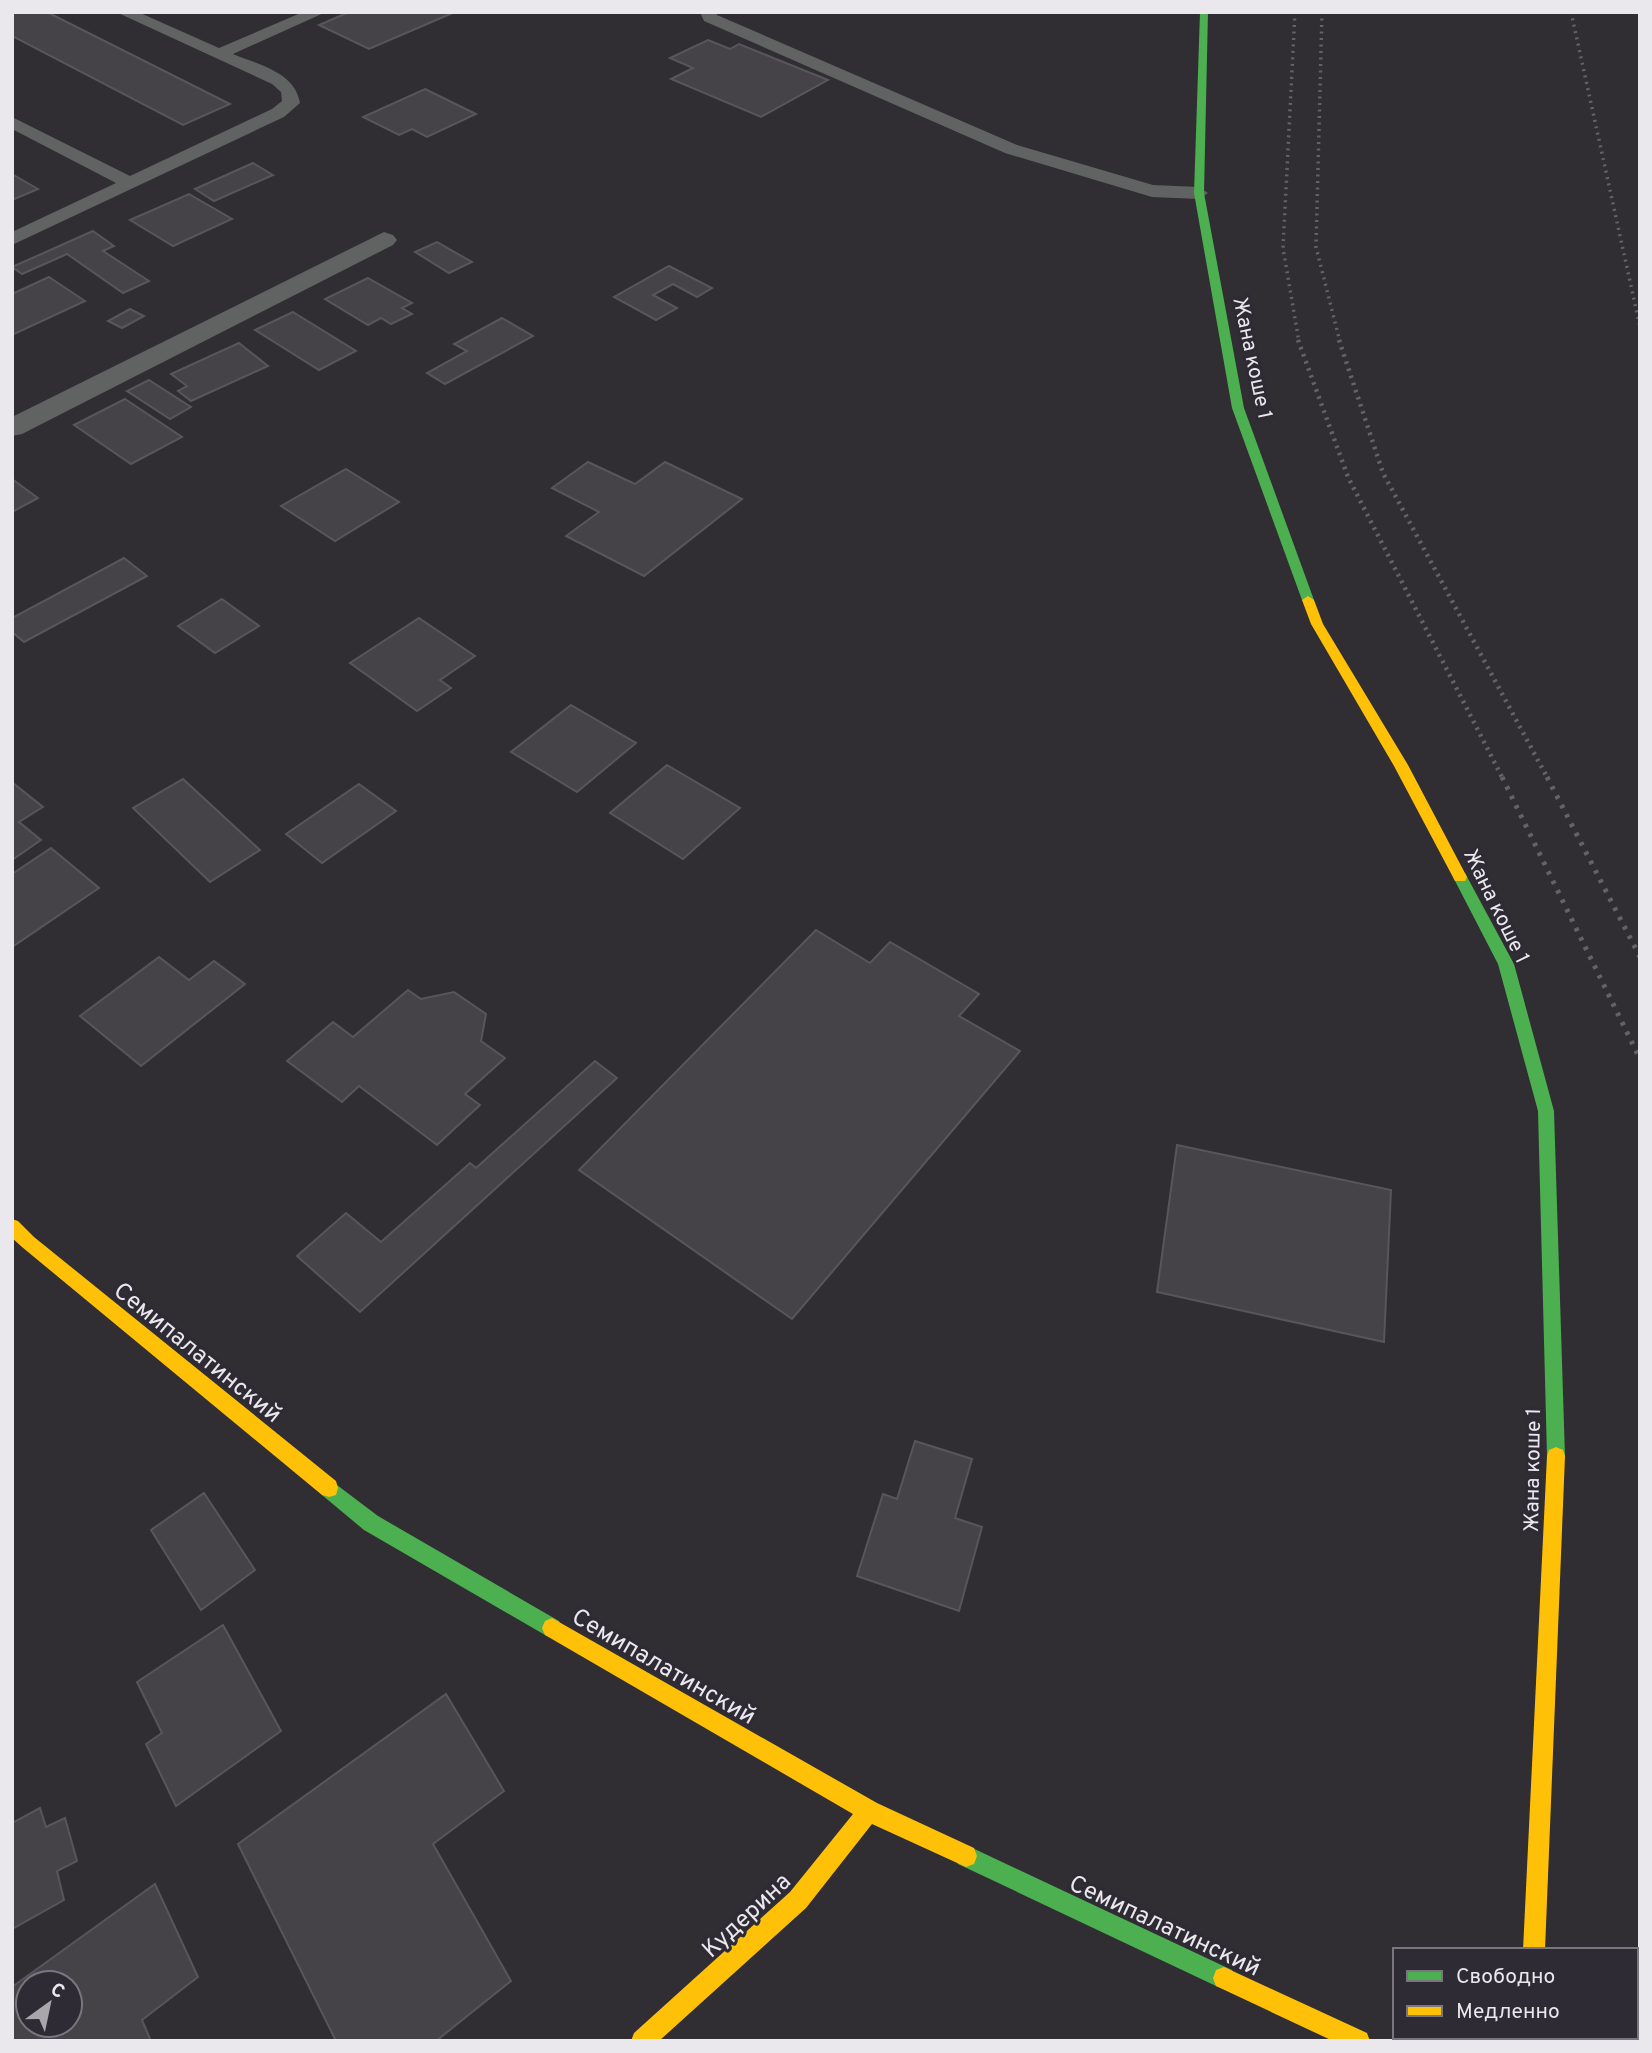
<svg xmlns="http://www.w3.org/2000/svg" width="1652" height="2053" font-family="Overpass,sans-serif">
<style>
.building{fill:#454347;stroke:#58565a;stroke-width:2;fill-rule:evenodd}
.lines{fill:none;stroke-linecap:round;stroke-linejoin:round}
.lane{fill:#616262;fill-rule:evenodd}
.street{fill:#616262;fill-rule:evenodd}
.fast{fill:#4caf50;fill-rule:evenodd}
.slow{fill:#ffc107;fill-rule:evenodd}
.rail-far2{stroke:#636365;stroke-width:3.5;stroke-dasharray:2 4.5;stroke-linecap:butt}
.rail-far1{stroke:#636365;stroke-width:4.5;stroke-dasharray:2.5 5;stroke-linecap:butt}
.rail{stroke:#636365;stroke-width:5;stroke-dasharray:3.5 7;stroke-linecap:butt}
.labels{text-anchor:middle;stroke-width:6;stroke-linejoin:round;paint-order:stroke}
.street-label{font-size:21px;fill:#eae7ed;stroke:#2f2b35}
.near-street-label{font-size:24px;fill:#eae7ed;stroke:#2f2b35}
</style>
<rect width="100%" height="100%" fill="#302d33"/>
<!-- building -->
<g class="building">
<polygon points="12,12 47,12 230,104 183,125 12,36"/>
<polygon points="349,12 455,12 369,49 319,25"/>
<polygon points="708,40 730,49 739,44 828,80 761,117 671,79 693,68 670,58"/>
<polygon points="425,89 476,114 427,137 412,129 399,135 363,117"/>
<polygon points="253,163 273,175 214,201 195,189"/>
<polygon points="12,174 38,189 12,200"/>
<polygon points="189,194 232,219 173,246 130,220"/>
<polygon points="93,231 114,246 103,251 149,281 123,293 67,254 22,274 12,267"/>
<polygon points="437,242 472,262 449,273 415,252"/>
<polygon points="669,266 712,288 697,297 673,284 653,295 677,308 656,320 614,297"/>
<polygon points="49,277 85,301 12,335 12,294"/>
<polygon points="368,278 412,303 402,308 412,314 391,324 381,318 368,325 325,299"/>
<polygon points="130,309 144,316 122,328 108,321"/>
<polygon points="293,312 356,351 319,370 255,330"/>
<polygon points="502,318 533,336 445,384 427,373 467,351 454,344"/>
<polygon points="239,343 268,366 191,401 178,391 187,386 171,374"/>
<polygon points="149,380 191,407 170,419 127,391"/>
<polygon points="125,399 182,437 131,464 74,425"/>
<polygon points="588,462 635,484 665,462 742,499 644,576 566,536 599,512 552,488"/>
<polygon points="346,469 399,502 335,541 281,506"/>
<polygon points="12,479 38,498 12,512"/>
<polygon points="124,558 147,576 24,642 12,632 12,618"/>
<polygon points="222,599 259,626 215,653 178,626"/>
<polygon points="419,618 475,656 440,680 451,688 417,711 350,663"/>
<polygon points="571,705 636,743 577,792 511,752"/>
<polygon points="667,765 740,808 683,859 610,813"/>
<polygon points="183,779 260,850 210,882 133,808"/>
<polygon points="13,783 43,807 19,822 41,840 12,860"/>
<polygon points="359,784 396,811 322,863 286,834"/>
<polygon points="51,848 99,888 12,947 12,874"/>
<polygon points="816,930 870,963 890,942 979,994 959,1016 1020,1051 792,1319 579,1170"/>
<polygon points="159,957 189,980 214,961 245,984 141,1066 80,1016"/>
<polygon points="408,990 421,999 454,992 486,1014 481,1041 505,1058 465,1094 480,1105 437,1145 359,1086 342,1102 287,1061 333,1022 353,1037"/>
<polygon points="595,1061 617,1078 360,1312 297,1256 346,1213 381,1242 470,1163 476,1168"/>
<polygon points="1177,1145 1391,1190 1384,1342 1157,1292"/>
<polygon points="915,1441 972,1459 955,1518 982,1527 959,1611 857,1576 883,1494 897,1499"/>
<polygon points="204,1493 255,1570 201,1610 151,1530"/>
<polygon points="223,1625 281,1731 176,1806 146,1744 162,1733 137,1682"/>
<polygon points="446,1694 504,1791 433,1844 511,1981 436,2041 336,2041 238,1844"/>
<polygon points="40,1808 46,1827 65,1818 77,1861 57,1871 64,1900 12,1929 12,1823"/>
<path d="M 155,1884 L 198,1977 L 142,2020 L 151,2041 L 12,2041 L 12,1987 ZM 28,1983 L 70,1983 L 70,2025 L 28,2025 Z"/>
</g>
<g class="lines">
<!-- lane -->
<g class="lane">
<path d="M 116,12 L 138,12 L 219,48 L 303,12 L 326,12 L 233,54 C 259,65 295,72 300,103 L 284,117 L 12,245 L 12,232 L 116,183 L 12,129 L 12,117 L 130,176 L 272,109 L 282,101 L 281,92 L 272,84 Z"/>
<polygon points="700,12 716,12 717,15 1017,145 1153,185 1199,187 1208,193 1199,199 1152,197 1005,153 704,21"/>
</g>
<!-- street -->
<polygon class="street" points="384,232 393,235 397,240 393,245 22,434 12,436 12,417"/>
<!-- fast -->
<g class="fast">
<polygon points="1200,12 1208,12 1204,193 1244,408 1314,600 1308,604 1302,600 1232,408 1194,193"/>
<polygon points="1460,871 1465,873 1514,964 1554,1111 1565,1456 1563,1462 1556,1465 1549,1462 1547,1456 1538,1111 1498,964 1453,877"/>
<polygon points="329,1479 378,1516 559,1621 562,1628 559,1635 552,1638 545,1635 364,1530 322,1495 320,1488 322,1481"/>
<polygon points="966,1845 1232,1970 1235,1978 1232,1986 1224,1989 1216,1986 958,1864 955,1856 958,1848"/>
</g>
<!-- slow -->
<g class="slow">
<polygon points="1308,596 1314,600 1323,624 1408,765 1467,877 1465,881 1455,881 1394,766 1311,624 1302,600"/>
<polygon points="12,1219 18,1221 34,1237 336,1481 338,1488 336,1495 329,1497 322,1495 22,1247 12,1238"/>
<polygon points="1556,1447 1563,1450 1565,1456 1545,1950 1523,1950 1547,1456 1549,1450"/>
<polygon points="552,1618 877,1803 974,1848 977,1856 974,1864 966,1867 872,1824 806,1908 659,2041 631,2041 634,2033 790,1892 853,1814 545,1635 542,1628 545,1621"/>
<polygon points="1224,1967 1367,2033 1370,2041 1333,2041 1216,1986 1213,1978 1216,1970"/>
<rect x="1518" y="2037" width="22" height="4"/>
</g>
<!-- rail-far2 -->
<g class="rail-far2">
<polyline points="1295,12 1283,248 1299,342"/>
<polyline points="1322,12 1316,247 1340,342"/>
<polyline points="1571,12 1640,327"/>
</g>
<!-- rail-far1 -->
<g class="rail-far1">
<polyline points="1298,340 1348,477 1503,779"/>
<polyline points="1339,340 1383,473 1548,779"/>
</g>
<!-- rail -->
<g class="rail">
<polyline points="1502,777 1640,1059"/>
<polyline points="1547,777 1640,957"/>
</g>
</g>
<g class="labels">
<!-- street labels -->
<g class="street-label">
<text transform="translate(1253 358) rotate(78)" y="7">Жана коше 1</text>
<text transform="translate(1497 906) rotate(64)" y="7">Жана коше 1</text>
<text transform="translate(1532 1470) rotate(-89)" y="7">Жана коше 1</text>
</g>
<!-- near-street labels -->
<g class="near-street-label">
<text transform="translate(198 1352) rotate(39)" y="8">Семипалатинский</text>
<text transform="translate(664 1666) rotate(30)" y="8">Семипалатинский</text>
<text transform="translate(746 1915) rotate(-43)" y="8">Кудерина</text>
<text transform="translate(1165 1925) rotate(25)" y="8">Семипалатинский</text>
</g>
</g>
<!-- border -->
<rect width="1652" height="2053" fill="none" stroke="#eae7ed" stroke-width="28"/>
<!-- legend -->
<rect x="1393" y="1948" width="245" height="91" fill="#2f2b35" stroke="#7a767f" stroke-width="2"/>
<rect x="1407" y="1971" width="35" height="10" fill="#4caf50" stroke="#7a767f" stroke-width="2"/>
<text x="1456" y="1983" font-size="21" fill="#eae7ed">Свободно</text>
<rect x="1407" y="2006" width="35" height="10" fill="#ffc107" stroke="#7a767f" stroke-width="2"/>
<text x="1456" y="2018" font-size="21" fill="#eae7ed">Медленно</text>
<!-- north arrow -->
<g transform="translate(49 2004) rotate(33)"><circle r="33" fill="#2f2b35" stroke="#7a767f" stroke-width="2"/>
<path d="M0-5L12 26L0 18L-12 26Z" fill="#a9a6ac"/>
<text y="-10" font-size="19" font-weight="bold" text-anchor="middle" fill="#eae7ed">С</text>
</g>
</svg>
